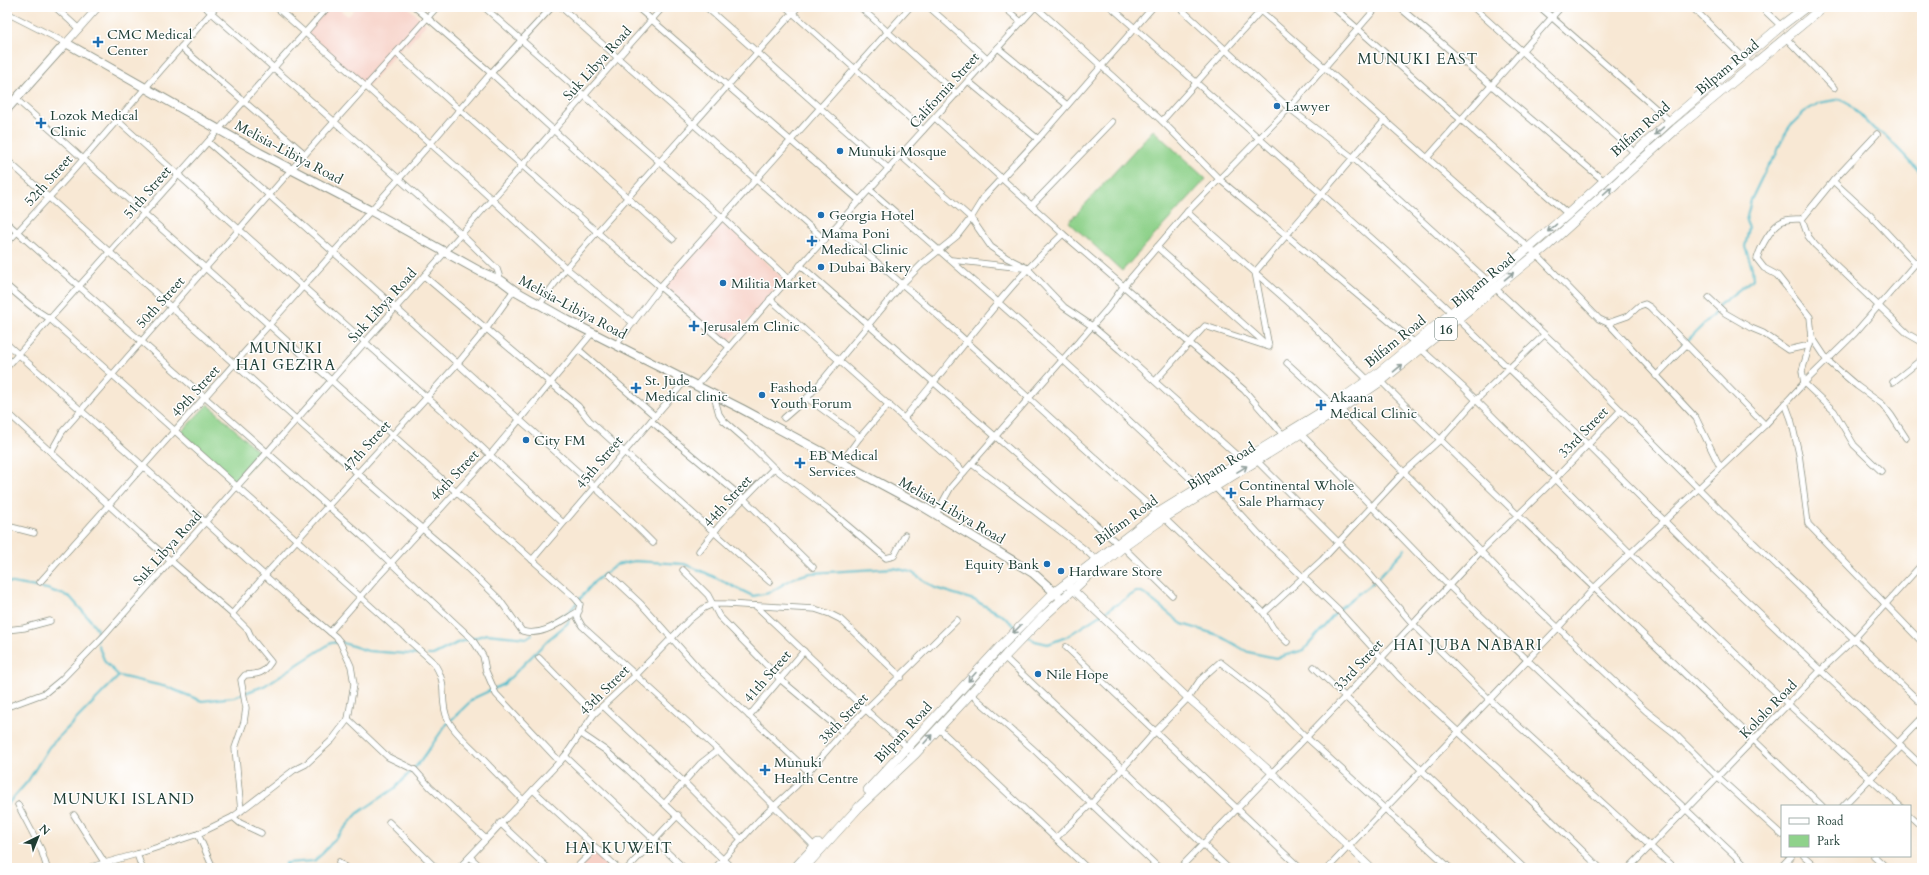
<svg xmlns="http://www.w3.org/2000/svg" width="1929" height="875" font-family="Cardo,serif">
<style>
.built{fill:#f7d1c7}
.green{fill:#8fd28b;stroke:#578860}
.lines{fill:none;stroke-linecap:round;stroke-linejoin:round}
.stream{stroke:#4fbbcb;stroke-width:2}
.minor-casing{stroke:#8c9284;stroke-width:7}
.tertiary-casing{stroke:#8c9284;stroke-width:8}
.secondary-casing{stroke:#8c9284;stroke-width:10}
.primary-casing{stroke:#8c9284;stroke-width:10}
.minor{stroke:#fff;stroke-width:5.5}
.tertiary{stroke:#fff;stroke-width:7}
.secondary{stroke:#fff;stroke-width:8}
.primary{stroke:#fff;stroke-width:9}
.oneway{stroke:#8f9e9a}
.poi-dot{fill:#1f6fb2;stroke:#fff;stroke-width:1.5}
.labels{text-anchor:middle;stroke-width:3;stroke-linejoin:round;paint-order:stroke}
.shield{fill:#fff;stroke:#627771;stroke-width:1}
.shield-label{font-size:13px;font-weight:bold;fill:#1f3d34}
.poi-label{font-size:14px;fill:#1f3d34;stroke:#fff;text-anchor:start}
.street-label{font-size:14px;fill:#1f3d34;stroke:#fff}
.neighbourhood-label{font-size:15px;letter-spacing:1px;fill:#1f3d34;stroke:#fff}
</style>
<rect width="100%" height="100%" fill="#fff"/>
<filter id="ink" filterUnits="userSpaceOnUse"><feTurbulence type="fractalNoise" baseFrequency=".025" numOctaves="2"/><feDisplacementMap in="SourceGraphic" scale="8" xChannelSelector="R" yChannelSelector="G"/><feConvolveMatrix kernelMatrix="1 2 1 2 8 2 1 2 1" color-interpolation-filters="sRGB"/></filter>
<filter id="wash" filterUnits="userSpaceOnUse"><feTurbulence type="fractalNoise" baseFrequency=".012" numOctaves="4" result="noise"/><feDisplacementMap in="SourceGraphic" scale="16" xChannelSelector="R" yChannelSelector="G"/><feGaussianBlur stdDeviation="0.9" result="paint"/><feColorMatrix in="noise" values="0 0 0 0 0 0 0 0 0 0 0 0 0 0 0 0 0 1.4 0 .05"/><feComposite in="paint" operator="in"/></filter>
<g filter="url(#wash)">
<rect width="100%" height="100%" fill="#f8e8d4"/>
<!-- built -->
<g class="built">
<polygon points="329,7 336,7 348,16 355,9 353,7 408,7 426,24 407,46 405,43 366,88 306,32"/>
<polygon points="723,222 784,279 726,345 663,287"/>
<polygon points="597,851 614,868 578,868 580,866"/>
</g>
<!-- green -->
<g class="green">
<polygon points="1153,130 1206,179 1122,271 1069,222"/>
<polygon points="208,404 262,455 235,483 181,432"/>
</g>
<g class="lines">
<!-- stream -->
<g class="stream">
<polyline points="1670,358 1713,315 1719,305 1753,279 1752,268 1745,247 1749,228 1746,221 1751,200 1767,167 1776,155 1783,137 1790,126 1804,112 1819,103 1835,100 1841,99 1850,104 1875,130 1884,134 1922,174"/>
<polyline points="7,582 47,589 70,597 92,622 97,629 97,641"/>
<polyline points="541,628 570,611 594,582 616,565 634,561 684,564 706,573 753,596 769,593 795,577 811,573 894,568 911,572 935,588 974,600 1002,615 1016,627"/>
<polyline points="1029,637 1035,641 1048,644 1066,637 1136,592 1142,592 1182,624 1218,635 1248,652 1276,658 1304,650 1340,608 1375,581 1405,549"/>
<polyline points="98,645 105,662 119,676 167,687 202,701 234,697 264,686 331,643 340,642 368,651 422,655"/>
<polyline points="428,655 433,655 457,643 487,634 527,638 532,634"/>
<polyline points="7,805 28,781 49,747 119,676"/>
<polyline points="285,868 286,863 314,861 322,854 358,813 395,788 421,761 445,726 474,698 504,684 549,639 568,623 569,619"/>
</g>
</g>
</g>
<g filter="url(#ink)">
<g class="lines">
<defs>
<g id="minor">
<polyline points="55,7 79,29"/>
<polyline points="205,7 461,234 497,269 501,281"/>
<polyline points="276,7 460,170 566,268 633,323"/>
<polyline points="415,7 491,73 673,239"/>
<polyline points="484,7 723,218 788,279"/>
<polyline points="561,7 618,58 825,240"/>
<polyline points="637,7 860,201"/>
<polyline points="706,7 889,169"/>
<polyline points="786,7 923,130"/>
<polyline points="860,7 957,94"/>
<polyline points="929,7 987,59"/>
<polyline points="1004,7 1021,22"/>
<polyline points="1036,7 1162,121 1219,179 1415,343"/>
<polyline points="1111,7 1386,251 1452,313"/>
<polyline points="1179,7 1289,108 1352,157 1489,282"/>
<polyline points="1256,7 1536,254 1599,319 1608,323 1628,316 1639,306 1645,304 1650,307 1765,425"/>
<polyline points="1333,7 1568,214"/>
<polyline points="1399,7 1604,181"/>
<polyline points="1473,7 1634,152"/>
<polyline points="1540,7 1670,121"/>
<polyline points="1692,7 1744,58 1750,66"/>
<polyline points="1761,7 1781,26"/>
<polyline points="7,13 66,43"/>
<polyline points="1785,37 1834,88"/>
<polyline points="181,47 305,154"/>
<polyline points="998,48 1067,105"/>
<polyline points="396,53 597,232 729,347"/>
<polyline points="968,81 1038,139"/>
<polyline points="16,99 575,598 580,604 577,617 582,626 718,750 815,847"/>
<polyline points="935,118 1063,234 1244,390 1284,436"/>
<polyline points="118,121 460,427 562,522"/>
<polyline points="1162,121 1264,7"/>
<polyline points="1877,134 1833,181 1802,219 1808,236 1815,245 1908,334 1922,342"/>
<path d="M 208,142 C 314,233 417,327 520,420 C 565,460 611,500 653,543"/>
<polyline points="901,156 971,218 991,247 1007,258 1027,268 1064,307 1092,326 1120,350 1242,460"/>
<polyline points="1427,158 1561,7"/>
<path d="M 7,160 L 327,447 L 460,561 L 499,599 L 522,631 C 542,638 563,620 579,611"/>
<polyline points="1833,181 1869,214 1916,264 1922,265"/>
<path d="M 870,190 C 981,287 1093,384 1199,487"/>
<polyline points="1032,205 1112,122"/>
<polyline points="1187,212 1295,308 1368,380"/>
<path d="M 1802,219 C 1796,219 1790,218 1783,221 C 1772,225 1760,248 1757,259 L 1764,268 L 1777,275 L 1810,317 L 1812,337 L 1802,371 L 1804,383 L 1834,411 L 1854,445 L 1881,471"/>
<polyline points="7,223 362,536 472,639 483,656 486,671 496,694 560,762"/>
<path d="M 836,228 C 947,319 1049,420 1158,513"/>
<polyline points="7,243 65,180 216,7"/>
<polyline points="1157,247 1267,345"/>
<polyline points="952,260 1023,268"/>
<polyline points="800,265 1117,543"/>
<polyline points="424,276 578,406 589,420 624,452 770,582"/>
<path d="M 7,286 L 33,308 L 50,319 L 433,662 C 450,685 438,699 448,720 C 454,732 466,742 476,752 C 491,768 507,784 523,800"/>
<polyline points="1495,288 1556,345 1737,527 1922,704"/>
<polyline points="1709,298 1725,313 1751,328 1763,333 1788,350 1810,345"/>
<polyline points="770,299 964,472"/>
<polyline points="540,304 566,268 597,232 798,7"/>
<polyline points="1458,319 1588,445 1713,569 1922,766"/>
<polyline points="1608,323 1696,418 1720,467"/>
<polyline points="1812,337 1828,361 1857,386 1882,404 1891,415 1906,438"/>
<polyline points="7,344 300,607 336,637 340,642 351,666 354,684 348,719 332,740 306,764 294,770 233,817 198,834 137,854 87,868"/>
<polyline points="616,345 660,287 910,7"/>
<polyline points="1421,349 1463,387 1630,553 1789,705 1900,806"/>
<polyline points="579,350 655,416"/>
<polyline points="1287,363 1333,405"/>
<polyline points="7,367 328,7"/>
<polyline points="1656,376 1686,345"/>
<polyline points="1155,381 1205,326 1269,347 1255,272 1385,120"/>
<path d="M 1381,381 C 1525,526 1676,663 1822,806"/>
<polyline points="1893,382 1922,359"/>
<polyline points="696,386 788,279 1035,7"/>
<polyline points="714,396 719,414 723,420 747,441 774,468 828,509 886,558 894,556 905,535"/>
<polyline points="807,398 860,437"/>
<polyline points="1785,403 1791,419 1799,454 1808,524 1922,642"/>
<polyline points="1340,409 1417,485 1514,586 1646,711 1673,732 1717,776 1782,835"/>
<path d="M 7,412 L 138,532 L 232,614 L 248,630 L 252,639 L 271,662 C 263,674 259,674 245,675 L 241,680 L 246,708 L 244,722 L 235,748 L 241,811"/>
<path d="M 905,417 C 957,356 1003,289 1063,234"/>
<polyline points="784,418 807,398 826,376 903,283 922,264 957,236 971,218 984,197 1038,139 1153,7"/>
<polyline points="651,421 744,499 813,567"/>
<polyline points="1299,432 1449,586 1748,868"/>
<polyline points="51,452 62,432 112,375 291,170 437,7"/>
<polyline points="1256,460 1366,570 1412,623 1489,699 1674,868"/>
<polyline points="841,463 860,437 889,404"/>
<polyline points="972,464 1083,548 1096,560"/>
<polyline points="1214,486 1270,546 1338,610 1399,677 1507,777 1600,868"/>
<polyline points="936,514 951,487 1108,308 1123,287 1187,212 1289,108 1377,7"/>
<polyline points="1164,518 1264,613 1273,628 1287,642"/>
<polyline points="7,526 34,533"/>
<polyline points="1123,547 1172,595"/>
<polyline points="699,551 727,516 774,468"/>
<polyline points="532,560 685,381"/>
<polyline points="683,570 708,595 719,616 781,680 843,732"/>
<polyline points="610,575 641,604 700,670 809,772"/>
<polyline points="40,582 430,144 491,73 552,7"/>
<polyline points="756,606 866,710 915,754"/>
<polyline points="1264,613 1322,560 1404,472 1440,440 1475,401 1544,335"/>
<polyline points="232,614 265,575 458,363 487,328 514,290"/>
<polyline points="7,630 24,628 50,621"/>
<polyline points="330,632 378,577 490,455 593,332"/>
<polyline points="1066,647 1300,868"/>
<polyline points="1004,657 1228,868"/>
<polyline points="539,658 594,714"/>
<polyline points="1314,667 1524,868"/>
<polyline points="970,693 1032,748 1159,868"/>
<polyline points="603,706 684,782 742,840"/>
<polyline points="7,707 45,693 62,679 104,636 663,7"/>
<polyline points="749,716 804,651"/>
<polyline points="348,719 388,757 415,770 430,787 486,839"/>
<polyline points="938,728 1087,868"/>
<polyline points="580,733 605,750 627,769 732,868"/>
<polyline points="1898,743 1922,718"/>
<polyline points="565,756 684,868"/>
<polyline points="533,790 618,868"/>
<polyline points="665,803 700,764 718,750"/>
<polyline points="18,805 41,849 47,868"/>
<polyline points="1843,806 1902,746"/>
<polyline points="74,815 108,868"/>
<polyline points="1910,816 1922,827"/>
<polyline points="233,817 240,823 261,833"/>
<polyline points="389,822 436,868"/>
<polyline points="500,823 548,868"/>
<polyline points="198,834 213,868"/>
<polyline points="1056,838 1092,803 1155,732 1188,698 1200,680 1220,662 1270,701 1305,736 1450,868"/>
<polyline points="137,854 142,868"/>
<polyline points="1804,856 1817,868"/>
<polyline points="1874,856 1887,868"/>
<polyline points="470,857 482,868"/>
<polyline points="339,862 346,868"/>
<polyline points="459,868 565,756 594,714 635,676 689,620 704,608 713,604 726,604 815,609 830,614 840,619 901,677"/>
<polyline points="576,868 596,848"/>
<polyline points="628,868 678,815"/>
<polyline points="715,868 759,820 796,786 843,732 957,620"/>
<polyline points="1180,868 1345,697 1481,551 1555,479 1621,410"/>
<polyline points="1328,868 1558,628 1595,587 1765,425 1804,383 1855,333 1922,256"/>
<polyline points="1629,868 1821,670 1854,639 1922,564"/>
<polyline points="1780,868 1791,856"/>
</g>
<g id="tertiary">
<polyline points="66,43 98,7"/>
<polyline points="1069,586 1188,698 1271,772 1371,868"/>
</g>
<polyline id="secondary" points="7,109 66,43 260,153 371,211 481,272 502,281 514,290 567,320 742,409 922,506 1033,573 1062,599"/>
<g id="primary">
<polyline points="868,790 999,648 1055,592 1158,513 1333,405 1377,374 1489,282 1568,214 1670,121 1781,26 1806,7"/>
<polyline points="795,868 818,843"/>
<polyline points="804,868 859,807 915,754 1006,655 1043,617 1089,575 1123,547 1164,518 1340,409 1381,381 1548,245 1676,129 1823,7"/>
</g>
</defs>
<!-- minor casing -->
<use href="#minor" class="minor-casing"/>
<!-- tertiary casing -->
<use href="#tertiary" class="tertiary-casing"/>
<!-- secondary casing -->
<use href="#secondary" class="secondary-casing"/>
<!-- primary casing -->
<use href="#primary" class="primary-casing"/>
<!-- minor -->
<use href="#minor" class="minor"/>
<!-- tertiary -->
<use href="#tertiary" class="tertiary"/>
<!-- secondary -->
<use href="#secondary" class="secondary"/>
<!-- primary -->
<use href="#primary" class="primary"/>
</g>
<!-- one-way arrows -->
<defs><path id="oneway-shaft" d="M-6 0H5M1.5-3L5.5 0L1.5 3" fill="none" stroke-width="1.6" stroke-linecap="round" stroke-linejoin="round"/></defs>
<g class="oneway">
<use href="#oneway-shaft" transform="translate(1659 131) rotate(138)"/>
<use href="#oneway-shaft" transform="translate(1607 191) rotate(-42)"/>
<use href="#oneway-shaft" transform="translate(1552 228) rotate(139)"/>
<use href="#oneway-shaft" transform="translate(1509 276) rotate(-40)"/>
<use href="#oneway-shaft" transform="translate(1398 368) rotate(-40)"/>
<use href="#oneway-shaft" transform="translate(1242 469) rotate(-32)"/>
<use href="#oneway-shaft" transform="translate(1017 629) rotate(135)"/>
<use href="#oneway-shaft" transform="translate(972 677) rotate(132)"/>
<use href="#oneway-shaft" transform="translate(928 739) rotate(-48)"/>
</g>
</g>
<!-- markers -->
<g class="poi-dot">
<path d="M96 36h4v4h4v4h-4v4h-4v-4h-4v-4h4z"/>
<circle cx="1277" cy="106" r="4"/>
<path d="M39 117h4v4h4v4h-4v4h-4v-4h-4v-4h4z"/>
<circle cx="840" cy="151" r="4"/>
<circle cx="821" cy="215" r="4"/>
<path d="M810 235h4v4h4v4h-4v4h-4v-4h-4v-4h4z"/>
<circle cx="821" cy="267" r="4"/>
<circle cx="723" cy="283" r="4"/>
<path d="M692 320h4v4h4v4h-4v4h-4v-4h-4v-4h4z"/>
<path d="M634 382h4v4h4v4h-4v4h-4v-4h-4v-4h4z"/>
<circle cx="762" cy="395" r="4"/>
<path d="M1319 399h4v4h4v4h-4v4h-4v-4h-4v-4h4z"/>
<circle cx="526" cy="440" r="4"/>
<path d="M798 457h4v4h4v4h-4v4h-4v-4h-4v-4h4z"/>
<path d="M1229 487h4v4h4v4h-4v4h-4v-4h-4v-4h4z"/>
<circle cx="1047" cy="564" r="4"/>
<circle cx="1061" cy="571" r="4"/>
<circle cx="1038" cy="674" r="4"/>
<path d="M763 764h4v4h4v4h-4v4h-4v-4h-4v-4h4z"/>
</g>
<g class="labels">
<!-- shield labels -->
<rect class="shield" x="1435" y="318" width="22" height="22" rx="3"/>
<g class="shield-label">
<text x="1446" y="334">16</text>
</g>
<!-- poi labels -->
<g class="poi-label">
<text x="107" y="39">CMC Medical<tspan x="107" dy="16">Center</tspan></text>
<text x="1285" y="111">Lawyer</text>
<text x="50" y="120">Lozok Medical<tspan x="50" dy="16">Clinic</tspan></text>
<text x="848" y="156">Munuki Mosque</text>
<text x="829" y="220">Georgia Hotel</text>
<text x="821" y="238">Mama Poni<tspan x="821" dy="16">Medical Clinic</tspan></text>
<text x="829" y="272">Dubai Bakery</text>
<text x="731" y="288">Militia Market</text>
<text x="703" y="331">Jerusalem Clinic</text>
<text x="645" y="385">St. Jude<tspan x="645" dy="16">Medical clinic</tspan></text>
<text x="770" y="392">Fashoda<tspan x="770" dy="16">Youth Forum</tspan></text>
<text x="1330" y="402">Akaana<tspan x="1330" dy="16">Medical Clinic</tspan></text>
<text x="534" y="445">City FM</text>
<text x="809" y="460">EB Medical<tspan x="809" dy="16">Services</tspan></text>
<text x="1239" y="490">Continental Whole<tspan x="1239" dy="16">Sale Pharmacy</tspan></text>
<text x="1039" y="569" text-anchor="end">Equity Bank</text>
<text x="1069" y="576">Hardware Store</text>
<text x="1046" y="679">Nile Hope</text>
<text x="774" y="767">Munuki<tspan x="774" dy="16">Health Centre</tspan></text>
</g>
<!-- street labels -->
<g class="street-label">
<text transform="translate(597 63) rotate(-48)" y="5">Suk Libya Road</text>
<text transform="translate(1727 67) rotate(-40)" y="5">Bilpam Road</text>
<text transform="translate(944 90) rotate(-48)" y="5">California Street</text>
<text transform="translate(1640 129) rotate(-42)" y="5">Bilfam Road</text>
<text transform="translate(289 152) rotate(28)" y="5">Melisia-Libiya Road</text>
<text transform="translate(48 180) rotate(-48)" y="5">52th Street</text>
<text transform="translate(147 192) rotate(-49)" y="5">51th Street</text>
<text transform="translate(1483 280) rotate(-39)" y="5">Bilpam Road</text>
<text transform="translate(160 302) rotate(-48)" y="5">50th Street</text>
<text transform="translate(382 305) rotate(-48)" y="5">Suk Libya Road</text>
<text transform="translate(573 307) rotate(28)" y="5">Melisia-Libiya Road</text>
<text transform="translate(1395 341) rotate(-39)" y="5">Bilfam Road</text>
<text transform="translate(195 391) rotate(-48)" y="5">49th Street</text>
<text transform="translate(1583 432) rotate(-46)" y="5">33rd Street</text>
<text transform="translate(366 446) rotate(-48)" y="5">47th Street</text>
<text transform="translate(599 462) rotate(-50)" y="5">45th Street</text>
<text transform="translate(1221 466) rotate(-32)" y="5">Bilpam Road</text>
<text transform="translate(454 475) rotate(-47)" y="5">46th Street</text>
<text transform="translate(727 501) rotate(-48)" y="5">44th Street</text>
<text transform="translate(952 510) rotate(30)" y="5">Melisia-Libiya Road</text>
<text transform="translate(1126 520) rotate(-36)" y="5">Bilfam Road</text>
<text transform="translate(167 548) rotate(-48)" y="5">Suk Libya Road</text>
<text transform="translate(1358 665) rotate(-47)" y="5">33rd Street</text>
<text transform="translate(767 676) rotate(-49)" y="5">41th Street</text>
<text transform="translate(604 690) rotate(-45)" y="5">43th Street</text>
<text transform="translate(1768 709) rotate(-46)" y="5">Kololo Road</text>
<text transform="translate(843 718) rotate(-46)" y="5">38th Street</text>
<text transform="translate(903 732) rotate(-47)" y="5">Bilpam Road</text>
</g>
<!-- neighbourhood labels -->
<g class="neighbourhood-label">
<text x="1418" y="64">MUNUKI EAST</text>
<text x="286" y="353">MUNUKI<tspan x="286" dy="17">HAI GEZIRA</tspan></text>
<text x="1468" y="650">HAI JUBA NABARI</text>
<text x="124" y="804">MUNUKI ISLAND</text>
<text x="619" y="853">HAI KUWEIT</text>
</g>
</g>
<!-- margin -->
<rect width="1929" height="875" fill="none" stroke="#fff" stroke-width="24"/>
<!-- legend -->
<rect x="1781" y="805" width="130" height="52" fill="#ffffff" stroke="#a5b1ae"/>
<rect x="1789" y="818" width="20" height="6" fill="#ffffff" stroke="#a5b1ae"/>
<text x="1817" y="825" font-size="12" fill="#1f3d34">Road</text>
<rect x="1789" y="835" width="20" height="12" fill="#8fd28b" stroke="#a5b1ae"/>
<text x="1817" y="845" font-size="12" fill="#1f3d34">Park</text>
<!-- north arrow -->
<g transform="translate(38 837) rotate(43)" stroke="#ffffff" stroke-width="3" paint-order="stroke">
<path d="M0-3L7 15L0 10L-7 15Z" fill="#1f3d34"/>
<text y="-6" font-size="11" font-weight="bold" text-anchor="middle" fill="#1f3d34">N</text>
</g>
</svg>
